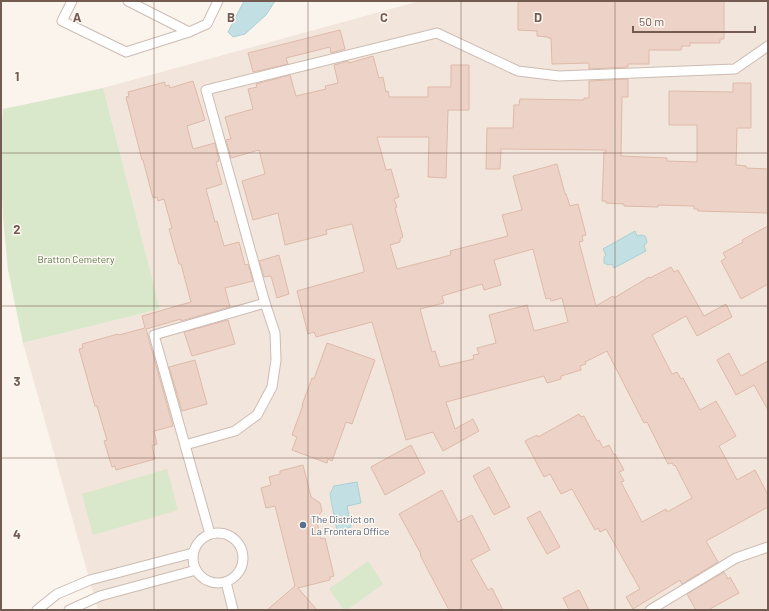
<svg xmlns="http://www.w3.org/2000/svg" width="769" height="611" font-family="Barlow,sans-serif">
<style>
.residential{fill:#f2e5db}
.green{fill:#d9e7cb}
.water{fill:#c2e0e3;stroke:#aad0d3}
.building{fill:#edd3c7;stroke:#deb9a9;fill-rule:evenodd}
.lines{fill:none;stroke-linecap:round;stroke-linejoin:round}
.lane-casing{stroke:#ccbcb3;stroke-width:11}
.lane{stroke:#fff;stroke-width:9}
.grid{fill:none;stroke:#745b51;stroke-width:1;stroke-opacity:0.55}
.service-dot{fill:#5c6f8a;stroke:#fdf8f2;stroke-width:1.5}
.labels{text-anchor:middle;stroke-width:3;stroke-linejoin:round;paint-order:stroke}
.park-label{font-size:10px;fill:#5b784b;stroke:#fdf8f2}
.service-label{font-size:10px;fill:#4e5e75;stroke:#fdf8f2;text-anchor:start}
.grid-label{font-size:13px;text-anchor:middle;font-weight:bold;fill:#745b51;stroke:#fdf8f2;stroke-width:3;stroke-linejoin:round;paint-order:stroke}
</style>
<rect width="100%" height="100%" fill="#fbf4ec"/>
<!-- residential -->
<polygon class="residential" points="420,1 768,1 768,610 98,610 23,343 160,309 103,88"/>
<!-- green -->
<g class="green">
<polygon points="103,88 160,309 23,343 8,270 3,217 1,164 1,137 3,109"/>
<polygon points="167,469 178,510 93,535 82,494"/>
<polygon points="368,561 383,584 347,610 344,610 329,589"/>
</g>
<!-- water -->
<g class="water">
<polygon points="244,1 275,1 266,15 245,34 233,37 228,32"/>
<polygon points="635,231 637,236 641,235 645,236 646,238 647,242 644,246 646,251 614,268 612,264 608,265 604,263 604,257 606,255 603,249"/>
<polygon points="357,482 361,503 347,506 351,527 337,531 330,494 334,486"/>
</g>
<!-- building -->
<g class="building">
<polygon points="518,1 724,1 724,39 720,39 720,43 690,43 690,46 682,46 681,50 649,50 649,64 628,64 628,67 589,69 589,63 552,64 551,38 548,38 548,37 537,36 537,31 518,30"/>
<polygon points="340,30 345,49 331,53 330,47 286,58 288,64 253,72 248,53"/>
<path d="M 373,56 L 379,78 L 383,77 L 386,92 L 388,91 L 389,97 L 428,97 L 428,87 L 451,87 L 451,65 L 469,65 L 469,110 L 448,110 L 446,178 L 428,177 L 429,137 L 377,137 L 386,170 L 391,169 L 399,197 L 394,199 L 397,207 L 395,208 L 403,237 L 400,239 L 400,242 L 390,245 L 397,269 L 451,255 L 450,251 L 508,236 L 502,215 L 522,210 L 513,176 L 557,164 L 565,194 L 566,194 L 570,206 L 578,204 L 586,235 L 582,236 L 583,241 L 579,242 L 596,306 L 613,296 L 614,298 L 649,277 L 650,278 L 671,267 L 674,272 L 678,270 L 704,316 L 726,304 L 732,317 L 697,336 L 686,316 L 652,335 L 672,374 L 677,372 L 681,379 L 683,378 L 700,410 L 716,401 L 736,436 L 719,446 L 737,480 L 755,470 L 768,495 L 768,507 L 706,541 L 718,562 L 682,584 L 680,580 L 633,609 L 626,597 L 640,589 L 606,529 L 600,532 L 598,528 L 595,530 L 572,489 L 561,494 L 550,474 L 544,477 L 525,441 L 537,435 L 538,437 L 579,414 L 581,417 L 584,416 L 597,441 L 599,440 L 603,448 L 609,445 L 614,455 L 615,454 L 624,470 L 619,472 L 624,481 L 621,482 L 642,522 L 666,509 L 667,512 L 692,498 L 675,465 L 674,466 L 672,463 L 668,464 L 647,422 L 644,423 L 607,351 L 585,362 L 586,364 L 580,366 L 581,370 L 561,376 L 561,379 L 547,383 L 544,376 L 446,402 L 455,429 L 473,419 L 479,431 L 443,451 L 433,432 L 406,440 L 372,322 L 316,337 L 314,332 L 308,334 L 297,291 L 364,272 L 364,270 L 352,224 L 326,230 L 327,234 L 285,245 L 278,213 L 253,220 L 242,181 L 265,174 L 259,150 L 231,158 L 226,140 L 231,139 L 225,117 L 253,109 L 248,89 L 257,87 L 256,84 L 290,75 L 296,96 L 326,89 L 325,86 L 338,83 L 334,65 L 348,61 L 349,63 ZM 533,249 L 546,299 L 550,298 L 551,301 L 562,298 L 568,322 L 534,331 L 527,305 L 489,315 L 496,343 L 477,348 L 479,354 L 473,355 L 474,359 L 440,367 L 435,351 L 432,352 L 420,309 L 444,303 L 442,296 L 482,284 L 484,290 L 501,285 L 494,260 Z"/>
<polygon points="628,79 628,97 622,97 621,156 667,158 667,161 697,162 697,125 669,125 669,91 733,92 733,83 751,83 751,128 737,128 736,165 746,166 746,168 768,169 768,213 698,211 698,209 694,209 694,206 658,205 658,207 624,206 624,204 606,203 606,201 602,201 604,152 606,152 606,150 501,149 500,169 486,169 487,128 513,128 514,105 519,105 520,99 584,100 584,98 589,98 589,81"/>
<polygon points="193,81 205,120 187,126 193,149 215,143 219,161 216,162 222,184 206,189 215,222 217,221 224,246 239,242 245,265 248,264 253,281 225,288 230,307 181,321 181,319 146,329 173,426 154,431 157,444 152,446 155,459 116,470 115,466 112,467 104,441 107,440 97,406 95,406 79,349 83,348 82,344 118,334 119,335 145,328 142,316 191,302 181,264 179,264 169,229 172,228 164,199 158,201 157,197 153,198 143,160 142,160 126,97 129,96 128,92 165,82 165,86 169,85 170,88"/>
<polygon points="768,226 768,284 741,299 721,261 726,258 723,253 743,242 742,240"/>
<polygon points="279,255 289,294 277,298 271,276 264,277 259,261"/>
<polygon points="228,320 235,344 192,356 184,332"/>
<polygon points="327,343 375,360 352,424 346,422 332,461 328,459 327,463 292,450 297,437 292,435 303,405 302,405 308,389 312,378 314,379"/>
<polygon points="729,353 741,376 768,361 768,410 754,385 736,395 717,360"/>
<polygon points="195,360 207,404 182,411 169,367"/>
<polygon points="411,445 425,473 385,495 371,467"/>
<polygon points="303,465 311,497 320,503 322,511 316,519 321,539 325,538 334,576 330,577 330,580 298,588 317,610 267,610 295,586 275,506 266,508 261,488 271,485 269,477 280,474 280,471"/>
<polygon points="489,467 510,507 494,515 473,476"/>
<polygon points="442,490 458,522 472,515 490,550 471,560 488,590 492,588 503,610 449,610 420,555 421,554 399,514"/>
<polygon points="540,511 560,547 547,554 527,518"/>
<polygon points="724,572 728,579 730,577 739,593 708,610 696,610 687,594"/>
<polygon points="579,590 589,610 569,610 563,598"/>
</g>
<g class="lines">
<defs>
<g id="lane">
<polyline points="72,1 62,21 126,52 189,32"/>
<polyline points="128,1 189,32 207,24 218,1"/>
<polyline points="185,445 235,431 257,415 272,387 276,360 275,333 265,303 206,90 437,33 518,71 559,76 735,69 768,46"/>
<circle cx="218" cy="558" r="25"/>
<polyline points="210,534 154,335 265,303"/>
<polyline points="226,582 233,610"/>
<polyline points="37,610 57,594 90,580 193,553"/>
<polyline points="69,610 100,596 196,570"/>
<polyline points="650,610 736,558 768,547"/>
</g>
</defs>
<!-- lane casing -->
<use href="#lane" class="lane-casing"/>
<!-- lane -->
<use href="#lane" class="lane"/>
</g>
<!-- grid -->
<path class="grid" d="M 154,1 L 154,610M 308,1 L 308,610M 461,1 L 461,610M 615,1 L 615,610M 1,153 L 768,153M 1,306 L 768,306M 1,458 L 768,458"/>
<!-- markers -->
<circle class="service-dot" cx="303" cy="525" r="4"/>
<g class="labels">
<!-- park labels -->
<g class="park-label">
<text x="76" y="263">Bratton Cemetery</text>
</g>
<!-- service labels -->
<g class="service-label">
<text x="311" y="523">The District on<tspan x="311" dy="12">La Frontera Office</tspan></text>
</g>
</g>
<g class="grid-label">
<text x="77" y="22">A</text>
<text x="231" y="22">B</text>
<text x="384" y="22">C</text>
<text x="538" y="22">D</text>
<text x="17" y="81">1</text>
<text x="17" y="234">2</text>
<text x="17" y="386">3</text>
<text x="17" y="539">4</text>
</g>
<!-- border -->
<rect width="769" height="611" fill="none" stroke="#745b51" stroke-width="4"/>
<!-- scale -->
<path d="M633 26v6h122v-6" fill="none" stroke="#745b51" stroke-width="2"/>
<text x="639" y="26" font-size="12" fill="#745b51" stroke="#fdf8f2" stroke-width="3" paint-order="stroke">50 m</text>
</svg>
